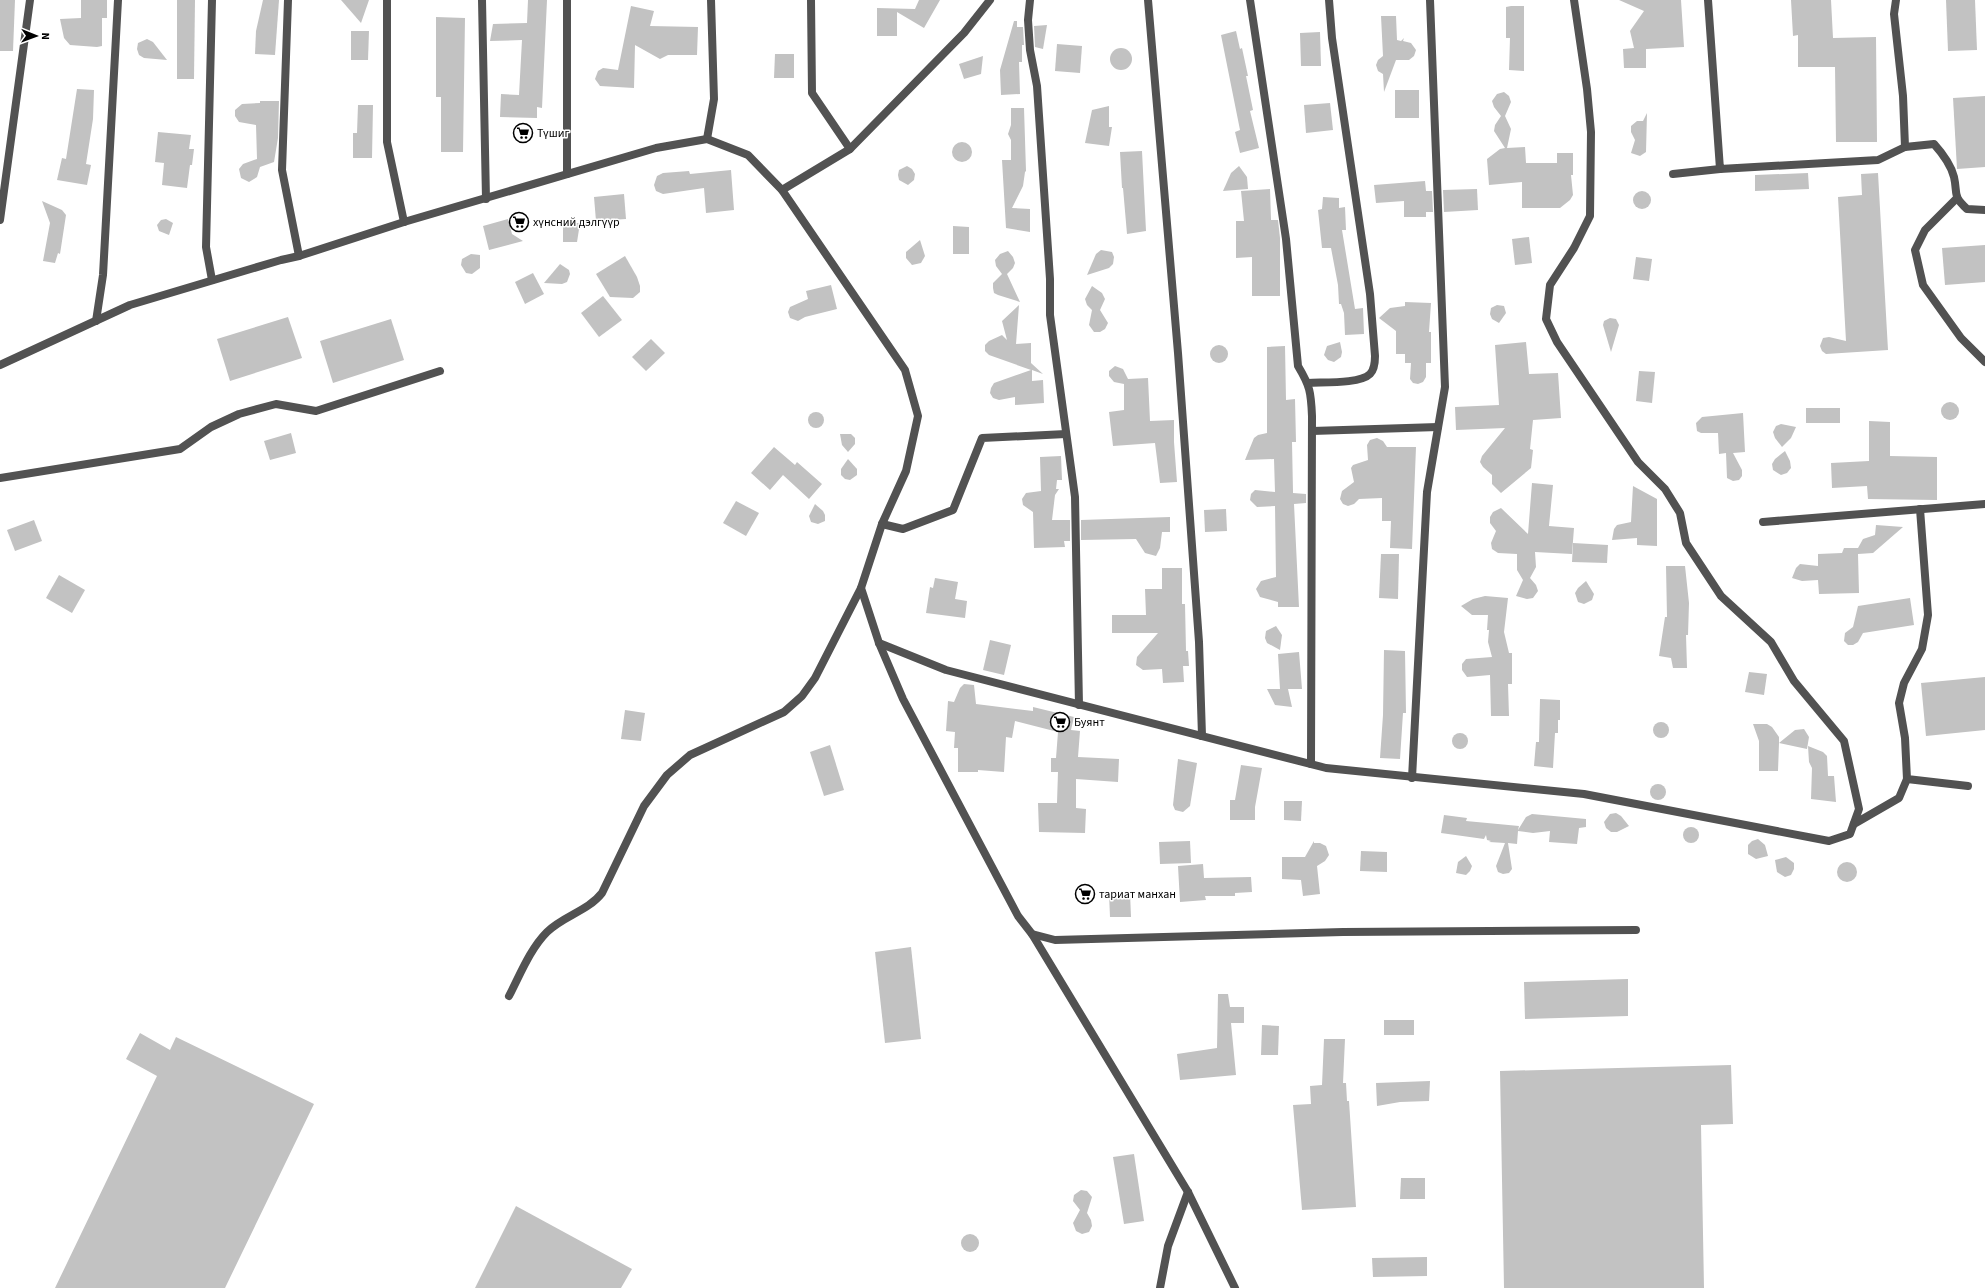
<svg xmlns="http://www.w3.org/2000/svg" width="1985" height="1288" font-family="'Source Sans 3',sans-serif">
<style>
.building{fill:#c2c2c2}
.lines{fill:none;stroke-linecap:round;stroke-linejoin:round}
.lane{stroke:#525252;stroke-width:8}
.street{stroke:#525252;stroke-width:8}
.labels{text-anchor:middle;stroke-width:3;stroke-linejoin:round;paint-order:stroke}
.poi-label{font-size:12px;fill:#000;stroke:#fff;text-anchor:start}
</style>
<rect width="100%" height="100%" fill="#fff"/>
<!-- building -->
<g class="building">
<polygon points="0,0 15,0 13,51 0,51"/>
<polygon points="81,0 107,0 107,18 102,18 102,46 97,47 70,45 64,38 60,19 81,18"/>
<polygon points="177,0 195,0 194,79 177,79"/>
<polygon points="263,0 279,0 275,55 255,54 256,31"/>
<polygon points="341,0 369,0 361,23"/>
<polygon points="528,0 547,0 542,108 537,107 537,118 500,117 501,94 519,95 522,40 490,41 493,24 527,23"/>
<polygon points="919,0 940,0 924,28 897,12 897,36 877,36 877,8 915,9"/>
<polygon points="1619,0 1681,0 1684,47 1646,49 1646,68 1624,68 1623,49 1634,48 1630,31 1644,11"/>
<polygon points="1791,0 1831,0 1833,38 1876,37 1877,142 1836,142 1835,67 1798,67 1798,35 1793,36"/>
<polygon points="1946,0 1975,0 1977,50 1948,51"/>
<polygon points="631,6 654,11 650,26 698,27 697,55 668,55 660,59 635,45 634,88 600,86 595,79 598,71 603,68 618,70"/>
<polygon points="1511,6 1524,6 1524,71 1509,70 1510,38 1506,38 1506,7"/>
<polygon points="1381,16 1396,16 1397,40 1401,41 1404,38 1403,41 1411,43 1416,50 1414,56 1409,60 1396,60 1384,92 1383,74 1378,71 1376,65 1378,60 1383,56"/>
<polygon points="436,17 465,18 463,152 441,152 441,97 436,97"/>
<polygon points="1014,21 1017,21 1017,27 1023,27 1024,45 1022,45 1022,62 1019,62 1020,94 1001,95 1000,70"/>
<polygon points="1047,25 1043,49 1035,47 1034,26"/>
<polygon points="351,31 369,31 368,60 351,60"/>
<polygon points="1236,31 1240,49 1242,48 1248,76 1246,76 1253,110 1250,111 1259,148 1240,153 1235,132 1240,130 1221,35"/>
<polygon points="1320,32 1321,66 1301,66 1300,33"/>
<polygon points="147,39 153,42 167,60 144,58 139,55 137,49 138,43"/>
<polygon points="1057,44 1082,46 1080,73 1055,71"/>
<circle cx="1121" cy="59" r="11"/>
<polygon points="775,54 794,54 794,78 774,78"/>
<polygon points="983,56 981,74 964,79 959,64"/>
<polygon points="77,89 94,90 93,119 86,164 91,165 87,185 57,180 62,158 66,159"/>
<rect x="1395" y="90" width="24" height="28"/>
<polygon points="1504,92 1509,96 1511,102 1505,116 1511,129 1507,148 1525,147 1526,163 1557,163 1557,153 1573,153 1573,175 1571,175 1573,195 1570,200 1560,208 1522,208 1522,182 1489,185 1487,159 1500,149 1505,148 1494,131 1495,125 1501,116 1494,107 1492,101 1497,94"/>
<polygon points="1985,96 1985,167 1957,169 1953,98"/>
<polygon points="260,101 279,101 278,138 274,162 260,167 257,177 249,182 241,178 239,169 243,164 257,159 256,125 239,122 235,116 235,110 242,104 260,103"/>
<polygon points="1330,103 1333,130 1306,133 1304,105"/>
<polygon points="358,105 373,105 372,158 353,158 353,133 357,133"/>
<polygon points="1109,106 1109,127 1112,127 1109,146 1085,143 1092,110"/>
<polygon points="1011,108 1024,108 1026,171 1025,172 1023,186 1012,208 1030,209 1030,232 1006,228 1002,160 1011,160 1011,140 1008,134 1011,125"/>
<polygon points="1647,113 1646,152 1640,156 1631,153 1635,140 1631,132 1631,126 1637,121 1643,121"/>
<polygon points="158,132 191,135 189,149 194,149 192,165 190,165 187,188 162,185 164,163 155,162"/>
<circle cx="962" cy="152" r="10"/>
<polygon points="1142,151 1146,231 1127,234 1123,188 1122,188 1120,152"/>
<polygon points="907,166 912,169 915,174 914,180 908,185 899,180 898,175 899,170"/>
<polygon points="1239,166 1247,177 1248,189 1223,191 1231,173"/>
<polygon points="731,170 734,210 706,213 704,188 663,194 656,191 654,185 657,176 663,173 689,171 690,174"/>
<polygon points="1808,173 1809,189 1755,191 1755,175"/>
<polygon points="1878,173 1888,350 1826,354 1822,351 1820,346 1823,338 1829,337 1846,341 1838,197 1862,195 1861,174"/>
<polygon points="1425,181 1426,191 1432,191 1433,212 1426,212 1426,217 1404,217 1404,201 1376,203 1374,185"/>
<polygon points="1270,189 1271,220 1278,220 1280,238 1280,296 1252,296 1252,257 1236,258 1236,221 1244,221 1241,191"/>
<polygon points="1477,189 1478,210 1444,212 1443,190"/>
<circle cx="1642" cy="200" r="9"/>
<polygon points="624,194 626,219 596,221 594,197"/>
<polygon points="1323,197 1339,198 1339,208 1345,207 1346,230 1342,230 1355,309 1363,308 1364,334 1345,335 1344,313 1341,304 1339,304 1338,285 1331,248 1322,248 1318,210 1322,209"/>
<polygon points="42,201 62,210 66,215 60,254 58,253 55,263 43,261 50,223"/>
<polygon points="166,219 173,223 169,235 159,231 157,225 161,220"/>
<polygon points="508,219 512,234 523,241 489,250 483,226"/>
<polygon points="563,223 580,223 577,242 563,242"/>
<polygon points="953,226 969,227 969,254 953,254"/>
<polygon points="1529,237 1532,263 1515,265 1512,239"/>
<polygon points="920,240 925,256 921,263 912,265 906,258 906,252"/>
<polygon points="1985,245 1985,282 1945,285 1942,248"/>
<polygon points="1101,250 1112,252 1114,257 1113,264 1109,268 1087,275 1096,254"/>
<polygon points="1008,251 1013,257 1015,263 1013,268 1007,274 1020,302 998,295 994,293 993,288 993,283 1002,274 996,266 995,260 1000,254"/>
<polygon points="471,254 480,255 480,268 472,274 466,273 461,265 462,259"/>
<polygon points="625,256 637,277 640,286 640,292 633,298 610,297 596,274"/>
<polygon points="1636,257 1652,259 1649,281 1633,279"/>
<polygon points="560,264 569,270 570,274 567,282 562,284 544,283"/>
<polygon points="533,273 544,294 525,304 515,282"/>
<polygon points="831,285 837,309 805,317 798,321 790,318 788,312 790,307 808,299 806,291"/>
<polygon points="1092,286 1102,293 1105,299 1100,310 1108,323 1105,329 1100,332 1094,332 1089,325 1092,310 1087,305 1085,299"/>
<polygon points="603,296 622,320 599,337 581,313"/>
<polygon points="1405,302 1431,303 1429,332 1431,332 1431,363 1426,363 1426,377 1423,382 1418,384 1413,383 1410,379 1411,363 1405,363 1405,354 1396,354 1396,331 1379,318 1390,308 1405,306"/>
<polygon points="1019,305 1016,344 1031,343 1031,363 1043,374 1032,370 1032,381 1043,380 1044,403 1015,405 1015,397 999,400 993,398 990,393 991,388 994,383 1031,370 989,355 985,351 985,345 989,341 1002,335 1007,340 1002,321"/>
<polygon points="1497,305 1504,306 1506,313 1499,323 1492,319 1490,314 1491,308"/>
<polygon points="288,317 302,358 230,381 217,339"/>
<polygon points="1610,318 1616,319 1619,325 1611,352 1603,325 1604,321"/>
<polygon points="391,319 404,360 333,383 320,341"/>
<polygon points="651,339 665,353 646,371 632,357"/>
<polygon points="1340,342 1342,352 1341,357 1334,362 1328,360 1324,355 1327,346"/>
<polygon points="1526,342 1529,374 1558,373 1561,418 1533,420 1530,449 1533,450 1531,468 1501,493 1492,484 1492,475 1483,467 1480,462 1482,456 1505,428 1456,430 1455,407 1499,405 1495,345"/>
<circle cx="1219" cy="354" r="9"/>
<polygon points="1285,346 1286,400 1295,399 1296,442 1292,442 1293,492 1293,493 1306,494 1306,503 1294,504 1299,607 1278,607 1278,602 1260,597 1256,589 1261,581 1276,577 1275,506 1257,507 1250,500 1251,494 1255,490 1275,492 1274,459 1245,460 1254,438 1258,435 1267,433 1267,347"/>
<polygon points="1115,366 1123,369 1128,379 1148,378 1150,421 1174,420 1174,442 1177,482 1160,483 1155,443 1113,446 1109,412 1124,410 1124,384 1114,382 1109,376 1109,371"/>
<polygon points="1639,371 1655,372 1652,403 1636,401"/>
<circle cx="1950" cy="411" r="9"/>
<rect x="1806" y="408" width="34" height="15"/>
<circle cx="816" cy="420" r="8"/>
<polygon points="1743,413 1745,452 1733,453 1742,470 1742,476 1739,480 1733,481 1727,478 1726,453 1719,454 1718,433 1701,433 1697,431 1696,423 1702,417"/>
<polygon points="1869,421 1890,422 1890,456 1937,457 1937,500 1868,499 1867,486 1832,488 1831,463 1869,461"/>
<polygon points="1781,424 1796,427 1791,438 1782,447 1775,438 1773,432 1776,426"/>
<polygon points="291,433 296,453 270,460 264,441"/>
<polygon points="840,434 851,434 855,438 855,444 848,452 842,445"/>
<polygon points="1377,438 1383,441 1387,447 1416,447 1412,549 1390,548 1391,521 1382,521 1382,498 1359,499 1354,504 1348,506 1343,504 1340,499 1342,491 1354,482 1351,468 1353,465 1368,460 1367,445 1370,440"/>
<polygon points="774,447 795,465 797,462 822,484 809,499 783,475 770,490 751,473"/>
<polygon points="1785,451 1790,461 1791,468 1787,473 1781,475 1773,470 1772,464 1775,459"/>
<polygon points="1061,456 1062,480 1057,480 1056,489 1059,489 1055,495 1052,520 1070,520 1070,541 1064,541 1065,547 1034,548 1033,512 1023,505 1022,499 1026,493 1041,491 1040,457"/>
<polygon points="848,459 857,469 857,475 850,480 845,479 841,475 841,469"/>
<polygon points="1532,483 1553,485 1549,526 1574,528 1572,554 1535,552 1536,567 1530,578 1536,585 1538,591 1533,598 1527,599 1516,596 1523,580 1517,570 1517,554 1498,553 1492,549 1491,543 1496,531 1490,523 1490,517 1493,512 1501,508 1528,534"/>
<polygon points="1633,486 1657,499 1657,546 1637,545 1637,538 1612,540 1614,529 1617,525 1631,522"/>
<polygon points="736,501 759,513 746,536 723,523"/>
<polygon points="815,504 823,511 825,515 825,521 818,524 811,522 809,516"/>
<polygon points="1226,509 1227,531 1205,532 1204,510"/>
<polygon points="1170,517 1170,532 1162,532 1160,548 1156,556 1145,553 1136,539 1081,540 1081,520"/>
<polygon points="34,520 42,541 15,551 7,530"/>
<polygon points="1876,525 1903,527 1873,553 1858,554 1859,593 1819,594 1818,580 1802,581 1792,578 1796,568 1800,564 1818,566 1818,554 1842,553 1844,548 1858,548 1863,539 1875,535"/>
<polygon points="1573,543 1608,545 1607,563 1572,562"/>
<polygon points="1381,554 1399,554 1398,599 1379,598"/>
<polygon points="1666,566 1685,566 1689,603 1688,635 1686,635 1687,668 1673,668 1671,658 1659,656 1665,617 1667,617"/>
<polygon points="1162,568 1182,568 1182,604 1185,604 1186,651 1188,651 1189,666 1183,666 1184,682 1163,683 1162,669 1143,670 1136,665 1137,657 1158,633 1112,633 1112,615 1146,615 1145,589 1162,589"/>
<polygon points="59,575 85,590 72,613 46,598"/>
<polygon points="935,578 958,582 955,599 967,601 965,618 926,613 930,587 933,588"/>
<polygon points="1586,581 1594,594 1592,600 1584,604 1578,602 1575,593 1578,588"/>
<polygon points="1485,596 1508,598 1504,632 1509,653 1512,653 1512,684 1508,684 1509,716 1491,716 1490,675 1467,677 1462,670 1462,664 1466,659 1492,657 1488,642 1489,630 1487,630 1488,615 1472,615 1461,606 1473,599"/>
<polygon points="1910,598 1914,625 1863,633 1858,642 1853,645 1848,645 1844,641 1845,633 1853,627 1858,606"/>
<polygon points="1276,626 1282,635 1280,650 1267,643 1265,638 1266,631"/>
<polygon points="990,640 1011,645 1004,675 983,670"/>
<polygon points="1384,650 1405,651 1406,713 1403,713 1400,759 1380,758 1383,715"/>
<polygon points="1299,652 1302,689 1288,689 1292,707 1275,705 1267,689 1280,689 1278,654"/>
<polygon points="1749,672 1767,674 1764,695 1745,692"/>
<polygon points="1985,677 1985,730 1926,736 1921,683"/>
<polygon points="964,684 974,685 976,704 1033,711 1033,707 1074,717 1071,730 1080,731 1078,757 1119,759 1118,782 1076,779 1076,808 1086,809 1085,833 1039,832 1038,803 1057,803 1058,772 1051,772 1051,758 1056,758 1058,732 1015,721 1012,738 1006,737 1004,772 978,770 978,772 958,772 958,748 954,748 955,732 946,731 948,701 954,702 960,688"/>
<polygon points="1540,699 1560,700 1560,720 1558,720 1558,733 1555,733 1553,768 1534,766 1536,742 1539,742"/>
<polygon points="625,710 645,713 641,741 621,739"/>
<circle cx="1661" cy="730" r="8"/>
<polygon points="1753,724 1767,724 1772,727 1779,737 1779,743 1795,730 1804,729 1809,737 1807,749 1779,743 1778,771 1759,771 1759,741"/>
<circle cx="1460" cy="741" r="8"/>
<polygon points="830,745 844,790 824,796 810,752"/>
<polygon points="1808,746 1823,752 1827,756 1828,776 1834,776 1836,802 1811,799 1812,768 1809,762"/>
<polygon points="1178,759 1197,763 1190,806 1183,812 1175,810 1173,805"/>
<polygon points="1241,765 1262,768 1255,807 1255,820 1230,820 1230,800 1235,800"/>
<circle cx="1658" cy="792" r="8"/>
<polygon points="1284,801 1302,801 1301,821 1284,820"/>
<polygon points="1616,813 1621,816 1629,826 1617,832 1611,832 1606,828 1604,822 1610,814"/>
<polygon points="1532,814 1586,819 1586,827 1579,828 1577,844 1549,842 1550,831 1533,833 1518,831 1517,844 1508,843 1512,869 1509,873 1503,874 1498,872 1496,866 1505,843 1489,842 1491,841 1487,840 1486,835 1484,839 1441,833 1444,815 1467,818 1466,821 1519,826 1518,830 1526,817"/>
<circle cx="1691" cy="835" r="8"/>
<polygon points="1758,839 1765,845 1768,856 1756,859 1748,854 1748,845 1752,841"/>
<polygon points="1190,841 1191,863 1160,864 1159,842"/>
<polygon points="1314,841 1314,843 1320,843 1326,846 1329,855 1325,861 1317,866 1320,894 1303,896 1301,880 1282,879 1282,857 1305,857"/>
<polygon points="1361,851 1387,852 1387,872 1360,871"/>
<polygon points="1466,856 1472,866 1470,871 1466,875 1456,873 1458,862"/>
<polygon points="1786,857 1794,863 1794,869 1791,875 1785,877 1777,872 1775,860"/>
<circle cx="1847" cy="872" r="10"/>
<polygon points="1203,864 1204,878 1251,877 1252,892 1235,893 1235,896 1205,896 1206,900 1180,902 1178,866"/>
<polygon points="1109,893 1130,893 1131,917 1110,917"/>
<polygon points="911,947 921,1039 885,1043 875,952"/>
<polygon points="1628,979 1628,1016 1525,1019 1524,982"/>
<polygon points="1218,994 1228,994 1230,1007 1244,1007 1244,1023 1231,1023 1236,1075 1180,1080 1177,1054 1217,1048"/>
<rect x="1384" y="1020" width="30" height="15"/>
<polygon points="1262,1025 1279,1026 1278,1055 1261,1055"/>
<polygon points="140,1033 170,1050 176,1037 314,1104 225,1288 55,1288 157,1076 126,1059"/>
<polygon points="1324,1039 1345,1039 1343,1083 1346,1083 1347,1101 1349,1101 1356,1207 1302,1210 1293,1105 1311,1104 1310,1086 1322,1085"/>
<polygon points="1731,1065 1733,1124 1701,1125 1704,1288 1504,1288 1500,1071"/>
<polygon points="1430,1081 1429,1101 1400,1102 1377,1106 1376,1083"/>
<polygon points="1134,1154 1144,1221 1124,1224 1113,1157"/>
<polygon points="1401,1178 1425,1178 1425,1199 1400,1199"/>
<polygon points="1081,1190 1087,1191 1092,1197 1087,1213 1091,1220 1092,1226 1089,1232 1082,1234 1076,1231 1073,1223 1080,1210 1073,1201 1074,1195"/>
<polygon points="516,1206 632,1269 621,1288 475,1288"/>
<circle cx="970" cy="1243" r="9"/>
<polygon points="1427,1257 1427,1276 1373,1277 1372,1258"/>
</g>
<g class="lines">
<!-- lane -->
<g class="lane">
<polyline points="1956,199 1925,230 1915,250 1923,285 1961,338 1985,362"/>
<polyline points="0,478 180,449 211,427 239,414 276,404 316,411 440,371"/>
<path d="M 509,996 C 520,975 530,949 547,932 C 563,916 588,911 602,893 L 644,806 L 667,775 L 690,755 L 784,712 L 802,696 L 815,678 L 861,588"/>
</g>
<!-- street -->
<g class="street">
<polyline points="212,0 206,247 212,280"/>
<polyline points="288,0 282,170 299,256"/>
<polyline points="387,0 387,142 404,222"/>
<polyline points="482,0 486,199"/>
<polyline points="567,0 567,174"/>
<polyline points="811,0 812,93 850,149"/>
<polyline points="1030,0 1028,20 1030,50 1037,86 1050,279 1050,315 1075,497 1079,705"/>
<polyline points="1148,0 1178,353 1199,642 1202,736"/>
<path d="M 1250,0 L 1286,239 L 1298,366 C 1310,386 1311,392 1312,416 L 1311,764"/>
<polyline points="1708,0 1720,169 1878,160 1905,147 1903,96 1894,14 1896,0"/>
<polyline points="707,139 714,99 711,0"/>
<path d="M 1905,147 L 1934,144 C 1943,154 1951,165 1954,177 C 1958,195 1952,195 1967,209 L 1985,210"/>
<polyline points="1673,174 1720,169"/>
<polyline points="782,190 850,149 964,33 990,0"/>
<polyline points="0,220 30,0"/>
<polyline points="96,321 103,275 118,0"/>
<polyline points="0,365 130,305 281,260 299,256 404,222 656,148 707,139 748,155 782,190 905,370 918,416 906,471 882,524 861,588 879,643 903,699 1018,916 1032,934 1055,940 1343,932 1636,930"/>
<path d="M 1308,383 C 1323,382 1360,384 1370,374 C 1374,370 1375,362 1375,356 L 1370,294 L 1332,38 L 1329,0"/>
<polyline points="1312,431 1438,427"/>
<polyline points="1920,509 1928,615 1922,649 1904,683 1899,703 1905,738 1907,779 1968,786"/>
<polyline points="1763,522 1985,504"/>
<polyline points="882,524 903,529 953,510 982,438 1066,434"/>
<polyline points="879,643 946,670 1326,768 1584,794 1829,841 1850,834 1859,809 1844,741 1794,681 1771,642 1721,596 1686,543 1680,513 1665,489 1638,462 1557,342 1546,319 1550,285 1574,248 1590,216 1591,132 1587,89 1574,0"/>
<polyline points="1412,778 1427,492 1445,387 1430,0"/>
<polyline points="1854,824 1899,798 1907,779"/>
<polyline points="1032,934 1188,1192 1235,1288"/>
<polyline points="1160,1288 1168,1246 1188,1192"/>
</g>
</g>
<!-- icons -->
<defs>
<symbol id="supermarket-ring" viewBox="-11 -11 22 22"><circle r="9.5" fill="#fff" stroke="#000" stroke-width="1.5"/><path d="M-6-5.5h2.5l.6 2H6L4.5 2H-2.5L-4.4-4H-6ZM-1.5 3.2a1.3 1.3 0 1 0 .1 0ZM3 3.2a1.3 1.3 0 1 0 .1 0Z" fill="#000"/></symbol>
</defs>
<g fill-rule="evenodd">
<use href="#supermarket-ring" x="512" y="122" width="22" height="22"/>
<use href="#supermarket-ring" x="508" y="211" width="22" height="22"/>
<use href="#supermarket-ring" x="1049" y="711" width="22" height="22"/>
<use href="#supermarket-ring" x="1074" y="883" width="22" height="22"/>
</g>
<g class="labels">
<!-- poi labels -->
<g class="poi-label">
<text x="537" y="137">Түшиг</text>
<text x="533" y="226">хүнсний дэлгүүр</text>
<text x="1074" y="726">Буянт</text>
<text x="1099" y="898">тариат манхан</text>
</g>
</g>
<!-- north arrow -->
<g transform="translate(36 36) rotate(91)" stroke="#ffffff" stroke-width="3" paint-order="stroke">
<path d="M0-3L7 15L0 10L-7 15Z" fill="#000000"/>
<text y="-6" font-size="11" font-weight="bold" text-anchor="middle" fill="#000000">N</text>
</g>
</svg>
